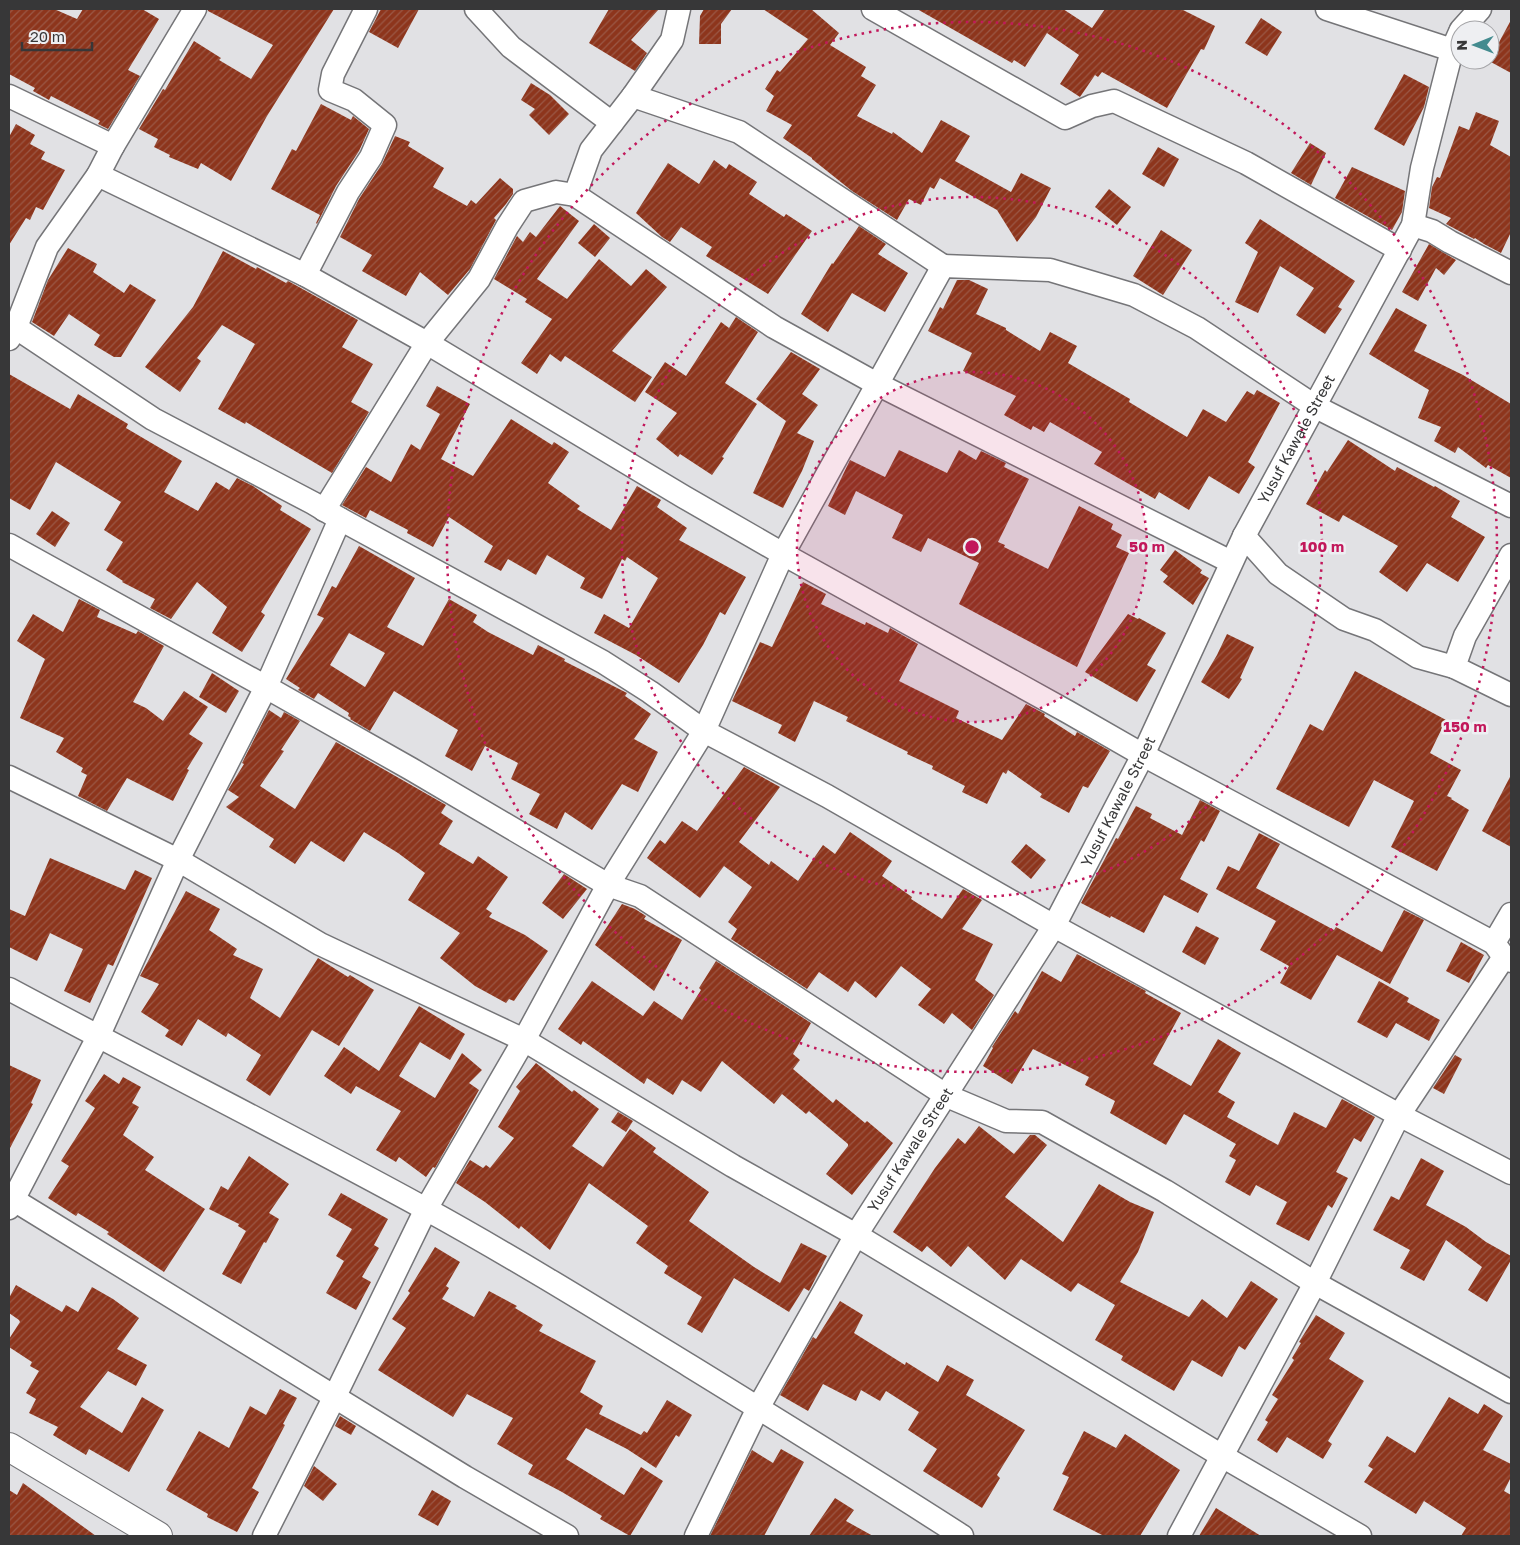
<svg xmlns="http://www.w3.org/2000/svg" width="1520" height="1545" font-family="'Golos Text',sans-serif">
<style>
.building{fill:url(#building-hatch);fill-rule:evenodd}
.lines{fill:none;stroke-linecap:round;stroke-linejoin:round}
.minor-casing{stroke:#757578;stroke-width:25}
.tertiary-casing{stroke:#757578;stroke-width:30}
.minor{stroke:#fff;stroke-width:22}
.tertiary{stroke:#fff;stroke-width:28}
.ring{fill:none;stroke:#c2185b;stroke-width:2.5;stroke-dasharray:2.5 5}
.labels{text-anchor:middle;stroke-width:5;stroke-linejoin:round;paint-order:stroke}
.street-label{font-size:15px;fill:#373738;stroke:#eeeff2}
.centre{fill:#c2185b;stroke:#eeeff2;stroke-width:2.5}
.ring-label{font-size:15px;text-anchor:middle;font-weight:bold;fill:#c2185b;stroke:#eeeff2;stroke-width:5;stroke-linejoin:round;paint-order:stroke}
</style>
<defs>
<pattern id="building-hatch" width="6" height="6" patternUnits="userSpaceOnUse" patternTransform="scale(1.25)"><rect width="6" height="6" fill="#8d351c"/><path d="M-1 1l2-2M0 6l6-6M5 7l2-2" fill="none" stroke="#9a5846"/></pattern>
</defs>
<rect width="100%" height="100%" fill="#e1e1e4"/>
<!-- building -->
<g class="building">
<polygon points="9,9 54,9 77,19 83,9 142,9 159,19 128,70 140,76 108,129 98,124 100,121 51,96 49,100 33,91 35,88 9,74"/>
<polygon points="208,9 334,9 267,116 231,181 201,163 198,169 169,157 170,155 154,147 158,139 139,129 163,89 165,90 194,41 221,58 219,60 251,79 273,45 208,11"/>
<polygon points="381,9 419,9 398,48 369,32"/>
<polygon points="609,9 659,9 631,40 647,53 635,71 589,43"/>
<polygon points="704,9 732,9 721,24 721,44 699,44 700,16"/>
<polygon points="763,9 811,9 839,33 830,45 866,67 861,76 876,85 857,116 892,134 893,132 922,153 941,120 970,136 955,161 1011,192 1021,173 1051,188 1036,217 1017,242 997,210 940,178 934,189 930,187 921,205 909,199 897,220 852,191 812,159 812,158 783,138 792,125 766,111 774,96 765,89 777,70 780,72 808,39"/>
<polygon points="917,9 1063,9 1092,28 1105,9 1181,9 1215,26 1204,50 1201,49 1167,108 1102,72 1098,77 1095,75 1080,97 1060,84 1079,55 1047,33 1025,67 1014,60 1012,63"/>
<polygon points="1261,18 1282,32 1267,56 1245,43"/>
<polygon points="1511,20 1511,73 1489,61"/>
<polygon points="1404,74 1429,87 1424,107 1404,146 1374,129"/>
<polygon points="531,83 550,95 569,114 549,135 529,115 535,109 521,100"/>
<polygon points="321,104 351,120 353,116 369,129 359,151 336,186 317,224 316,223 320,215 271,189 292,149 296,151"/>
<polygon points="1476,112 1499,121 1490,145 1511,157 1511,232 1501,253 1484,244 1475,238 1474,239 1446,224 1451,218 1429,208 1432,187 1437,177 1440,178 1459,126 1469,130"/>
<polygon points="16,124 35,135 30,144 45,152 41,159 65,170 43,210 36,207 30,220 26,218 9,245 9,137"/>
<polygon points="396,134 395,136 410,142 408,146 444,168 433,187 467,206 471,200 476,204 500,178 513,189 513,194 506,204 494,218 496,220 470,269 448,295 420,272 406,296 362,271 372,255 340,237 359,199 382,164"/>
<polygon points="1310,143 1326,153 1311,185 1291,173"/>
<polygon points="1158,147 1179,159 1164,187 1142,174"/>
<polygon points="714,160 726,169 729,164 757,182 749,194 784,217 786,214 812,231 768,294 706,256 712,247 681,227 670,242 662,237 636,213 668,163 699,184"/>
<polygon points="1352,167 1405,191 1402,212 1392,230 1335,198"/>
<polygon points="1109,189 1131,207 1117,225 1095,207"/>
<polygon points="560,206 579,221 537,279 567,299 599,259 631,286 646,269 667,287 612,351 652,377 635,402 565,356 561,362 550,354 537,374 521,363 552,319 525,302 527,299 494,279 517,236 523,242 530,232 536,237"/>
<polygon points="1260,219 1355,281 1338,307 1342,309 1325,334 1296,315 1314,288 1280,266 1258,313 1235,302 1258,252 1245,243"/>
<polygon points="594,224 610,238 595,257 578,243"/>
<polygon points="859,226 886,244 878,254 908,273 885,312 852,293 828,332 801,314 832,263 833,264"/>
<polygon points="1161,230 1192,250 1163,295 1133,276"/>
<polygon points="1429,244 1456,260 1444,275 1436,268 1418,301 1402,292"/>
<polygon points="68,248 97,264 93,272 124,293 130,284 156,300 121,357 114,357 94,345 100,335 69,314 54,336 32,322 48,280"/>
<polygon points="223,251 256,269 257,267 286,283 288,281 299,287 358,320 342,347 373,364 351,402 369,412 332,473 246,422 245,424 218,409 255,344 222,325 197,358 201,361 180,392 145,367 193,307"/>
<polygon points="957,280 969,280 988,289 976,314 1006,328 1006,330 1040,351 1050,332 1077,346 1068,363 1130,399 1129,402 1187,437 1203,409 1226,422 1247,391 1254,395 1257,390 1280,403 1248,462 1255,467 1239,494 1209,476 1189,510 1159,492 1155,499 1094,464 1102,452 1050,422 1044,432 1033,426 1031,430 1004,415 1016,396 963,371 972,353 928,331 940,307 943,309"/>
<polygon points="1396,308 1427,325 1414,351 1463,375 1511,404 1511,478 1488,465 1486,468 1458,447 1455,453 1434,441 1441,427 1418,418 1429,390 1369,354"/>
<polygon points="736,317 758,332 725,383 757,404 722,457 724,458 712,475 680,454 678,457 656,439 677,413 645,392 665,362 686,376 721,322 729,328"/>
<polygon points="791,352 820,369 802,394 818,405 797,433 814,441 802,471 783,508 753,493 786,421 756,399"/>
<polygon points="9,374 70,409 78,394 128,424 126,428 182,461 164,492 198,511 216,482 229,490 237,478 253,486 282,506 280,510 311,529 261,612 265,615 242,652 212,633 227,607 197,582 171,619 150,608 155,599 122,582 123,581 106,570 123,542 104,530 121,502 56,462 30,510 9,498"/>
<polygon points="437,386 470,404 441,459 473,476 511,419 552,445 554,442 569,452 548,483 580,506 577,509 611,530 637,486 661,500 657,507 687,528 679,540 746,577 725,615 720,612 703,645 679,683 636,655 594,633 604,614 629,628 658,578 627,557 625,561 622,559 602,599 580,588 585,578 547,555 536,575 508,559 501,571 484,562 493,546 449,517 433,547 407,533 408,530 370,510 366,518 342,505 366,467 391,482 411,444 420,450 440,414 426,406"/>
<polygon points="1348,440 1395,471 1397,467 1434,487 1435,486 1460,501 1451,517 1485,537 1458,582 1427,563 1407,592 1379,572 1398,546 1343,515 1339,522 1306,504 1325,470 1327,472"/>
<polygon points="899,450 947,473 959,450 976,460 981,451 1006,463 1004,467 1029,479 998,542 1005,545 1004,547 1048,569 1079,506 1113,524 1111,529 1122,535 1116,547 1129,553 1077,667 959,604 979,563 928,538 921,552 892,538 903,515 856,491 845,515 828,506 850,460 885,477"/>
<polygon points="52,511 70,523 55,547 36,534"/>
<path d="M 359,546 L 415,578 L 387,627 L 423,646 L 449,599 L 477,615 L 473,622 L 488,632 L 533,655 L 538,645 L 565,659 L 564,661 L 625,692 L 627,693 L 625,696 L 651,714 L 634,739 L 658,752 L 638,792 L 622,784 L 592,830 L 565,812 L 557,829 L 529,814 L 540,794 L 511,779 L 518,763 L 485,746 L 472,771 L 445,756 L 458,730 L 394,691 L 370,731 L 350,719 L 351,718 L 348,716 L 349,713 L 318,693 L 314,699 L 298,690 L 300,688 L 286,679 L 324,618 L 317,615 L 332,586 L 336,588 ZM 349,633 L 385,653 L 365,687 L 330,665 Z"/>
<polygon points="1175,550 1202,570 1200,573 1209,578 1193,605 1163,582 1168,576 1160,570"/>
<polygon points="803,582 826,594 821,604 865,625 866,622 888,633 890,628 918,644 899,681 959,711 956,718 1002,740 1026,704 1045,714 1044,716 1075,736 1077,732 1110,751 1088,788 1083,786 1069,813 1040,797 1042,794 1008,770 1006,774 1003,772 987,804 962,792 965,786 932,769 933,766 907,754 908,752 846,721 848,717 814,701 795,742 778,733 782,725 732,701 760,642 772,647"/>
<polygon points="79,599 100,610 97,617 136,634 138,631 164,646 133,702 146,708 163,721 184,691 208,707 189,734 203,743 187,769 189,770 173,801 127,778 107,811 78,796 87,775 81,772 83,768 56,752 64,738 20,718 45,659 17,641 33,614 63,632"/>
<polygon points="1128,614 1138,619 1139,618 1166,633 1147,665 1156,670 1137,702 1085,672"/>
<polygon points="1227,634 1254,647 1240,678 1242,679 1229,699 1201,682 1217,655"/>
<polygon points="1355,671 1446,720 1430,753 1461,770 1447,796 1452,798 1451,799 1469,810 1437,871 1391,847 1414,801 1374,780 1349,827 1276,789 1310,724 1323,731"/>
<polygon points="212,673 239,691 226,713 199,697"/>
<polygon points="269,710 281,718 284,712 300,721 281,750 284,751 260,786 295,809 336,742 446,805 441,813 453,821 439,844 473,864 478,856 508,877 486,909 492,913 489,917 525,935 548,951 514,1001 509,999 506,1003 475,986 440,958 460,933 408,900 425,873 398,853 364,832 344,862 311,841 295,864 269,847 274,839 226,807 239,797 228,790 244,764 242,763"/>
<polygon points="744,767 780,787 739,842 769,865 771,861 798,881 823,845 835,854 850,832 892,861 882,876 912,897 911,899 942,919 963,889 982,900 962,929 993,944 975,980 994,995 972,1030 952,1013 944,1024 918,1005 931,989 901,966 876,998 855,981 848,992 819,972 807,989 731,939 737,929 728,922 752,887 724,866 700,898 647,858 660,840 665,844 682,821 697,831"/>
<polygon points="1511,775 1511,847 1482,831"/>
<polygon points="1200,800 1220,811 1204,842 1201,840 1180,879 1208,894 1198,913 1164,895 1144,933 1111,916 1110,918 1081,903 1116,838 1118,839 1136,806 1152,814 1150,818 1182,835"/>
<polygon points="1259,833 1280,844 1256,888 1334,930 1336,927 1382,952 1404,910 1424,920 1390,984 1337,955 1311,1000 1280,983 1289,966 1260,950 1276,921 1216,889 1228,866 1239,871"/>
<polygon points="1026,844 1046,860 1031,879 1011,862"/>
<polygon points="50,858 125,890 135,870 152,878 113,966 108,964 90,1003 64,991 83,949 50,933 37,961 9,947 9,909 25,916"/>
<polygon points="564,874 587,889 563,919 542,903"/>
<polygon points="186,891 220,909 209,930 237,949 233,955 263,969 250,998 280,1018 318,958 348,977 350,975 374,990 339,1046 312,1030 270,1096 246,1080 261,1055 228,1033 226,1037 198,1019 182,1046 165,1036 169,1030 141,1012 159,984 140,976"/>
<polygon points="622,904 635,909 646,916 644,919 682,940 654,991 595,945"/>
<polygon points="1196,926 1219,938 1205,965 1182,952"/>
<polygon points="1461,942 1484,955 1469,983 1446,971"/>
<polygon points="1077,954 1146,991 1145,993 1181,1013 1153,1064 1191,1086 1218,1039 1241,1053 1218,1092 1235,1102 1227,1117 1278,1145 1294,1112 1326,1128 1342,1099 1375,1117 1361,1142 1354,1138 1336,1172 1348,1178 1332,1208 1328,1205 1309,1241 1276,1224 1287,1202 1256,1185 1250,1196 1225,1182 1236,1160 1229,1156 1236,1144 1184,1114 1166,1145 1110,1113 1115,1101 1085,1085 1089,1077 1033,1049 1012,1084 983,1066 993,1048 992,1047 1015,1011 1018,1014 1042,971 1061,982"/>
<polygon points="716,961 811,1023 793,1054 800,1060 793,1069 833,1103 836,1099 865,1123 867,1121 893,1143 852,1195 826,1174 848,1146 848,1144 809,1111 806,1114 782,1094 774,1104 722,1061 701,1092 682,1080 673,1095 647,1078 644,1084 583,1041 581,1045 558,1029 592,981 643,1016 654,1001 682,1020 701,990 699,988"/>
<polygon points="1379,981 1409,998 1407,1002 1440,1020 1429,1041 1396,1023 1387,1038 1357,1022"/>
<polygon points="419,1006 465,1034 450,1060 420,1042 399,1076 435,1098 462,1053 482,1070 469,1083 479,1090 435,1168 433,1167 426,1177 399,1157 396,1162 376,1150 401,1111 356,1086 351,1094 324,1076 344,1047 379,1071"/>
<polygon points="1455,1055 1462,1059 1444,1094 1433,1088"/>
<polygon points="536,1063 572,1092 574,1090 599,1109 572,1146 603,1167 630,1129 656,1148 653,1152 709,1192 689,1221 754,1267 780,1283 801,1243 827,1256 809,1291 804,1288 789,1312 734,1278 702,1333 687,1324 702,1297 664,1273 668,1266 636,1243 648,1226 589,1183 550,1250 521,1226 519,1229 485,1202 456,1183 470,1160 483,1168 486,1165 490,1168 514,1138 498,1127 520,1091 516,1087"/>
<polygon points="9,1065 41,1080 31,1103 33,1104 9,1150"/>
<polygon points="104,1074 119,1084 123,1077 141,1087 132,1103 139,1107 123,1135 154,1157 145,1170 205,1209 164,1272 107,1234 109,1232 78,1213 76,1216 48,1198 69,1166 61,1161 95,1108 85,1101"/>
<polygon points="618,1112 633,1121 626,1132 611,1122"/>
<polygon points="979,1126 1014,1154 1030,1135 1035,1135 1047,1145 1005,1197 1063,1242 1099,1184 1130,1202 1154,1212 1138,1252 1120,1282 1189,1317 1202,1299 1227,1318 1251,1281 1278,1299 1245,1350 1239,1346 1222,1377 1192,1360 1174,1391 1121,1360 1123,1356 1095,1340 1115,1305 1078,1283 1071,1292 1021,1259 1005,1280 968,1246 951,1267 927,1246 922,1252 893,1232 935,1168 958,1138 965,1144"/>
<polygon points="249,1156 289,1184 269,1213 279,1219 266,1243 264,1242 241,1284 222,1274 246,1231 238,1226 239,1224 209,1209 221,1186 228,1190"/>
<polygon points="1421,1158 1444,1171 1426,1205 1466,1227 1486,1242 1511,1256 1511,1260 1487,1302 1468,1290 1482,1267 1446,1240 1424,1281 1400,1268 1410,1250 1373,1230 1391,1196 1399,1200"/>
<polygon points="341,1193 388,1219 374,1245 379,1248 362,1277 371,1282 356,1310 326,1293 344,1261 336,1256 352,1229 328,1215"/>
<polygon points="435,1247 460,1262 446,1286 449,1288 442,1299 474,1317 489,1291 517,1306 515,1308 543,1325 539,1331 596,1361 580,1392 603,1406 599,1414 641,1435 644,1431 647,1433 667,1400 692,1415 679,1437 676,1435 656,1468 627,1449 586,1428 566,1459 624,1495 641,1467 663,1481 630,1536 600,1519 602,1516 562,1492 528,1474 533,1465 497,1444 513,1418 467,1394 453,1417 378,1370 406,1328 392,1319 410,1293 408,1291"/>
<polygon points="16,1285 62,1312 66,1305 78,1312 92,1287 113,1299 139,1318 117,1349 147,1365 136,1386 108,1371 80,1407 122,1433 142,1397 164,1410 129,1472 89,1449 86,1455 53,1435 58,1427 29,1413 36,1399 26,1393 39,1371 30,1366 32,1362 9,1347 9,1339 20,1322 19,1320 9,1313 9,1298"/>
<polygon points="840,1301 863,1315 854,1333 905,1365 906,1362 938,1382 947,1365 974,1380 966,1395 1025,1430 997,1475 1000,1478 982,1508 923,1471 937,1449 908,1430 919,1412 886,1391 880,1401 861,1390 856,1401 823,1384 808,1411 780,1395 813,1337 816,1339"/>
<polygon points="1316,1315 1345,1333 1329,1359 1364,1381 1328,1441 1332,1444 1323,1459 1287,1437 1277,1453 1257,1440 1268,1422 1265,1420 1278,1399 1272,1395 1294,1360 1292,1358 1301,1343 1299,1342"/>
<polygon points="280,1389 297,1398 283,1424 285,1425 252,1488 259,1492 237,1532 207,1517 208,1514 166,1490 199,1431 229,1448 250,1406 266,1415"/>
<polygon points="1449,1397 1478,1414 1484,1404 1503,1416 1483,1450 1511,1464 1511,1477 1504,1491 1511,1495 1511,1536 1461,1536 1466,1528 1424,1501 1416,1514 1364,1482 1373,1469 1368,1466 1387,1436 1415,1453"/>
<polygon points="340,1416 356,1426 351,1435 335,1426"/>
<polygon points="1084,1431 1116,1448 1125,1434 1180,1470 1140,1536 1104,1536 1053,1510 1069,1477 1062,1474"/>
<polygon points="781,1449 804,1462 764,1536 710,1536 752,1450 773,1463"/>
<polygon points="314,1466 337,1484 323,1501 304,1486"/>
<polygon points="23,1483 96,1536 9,1536 9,1490 17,1495"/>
<polygon points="432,1490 451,1501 438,1526 418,1515"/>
<polygon points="835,1498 854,1510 846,1521 873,1536 809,1536"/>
<polygon points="1216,1508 1261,1536 1199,1536"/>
</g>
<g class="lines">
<defs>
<g id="minor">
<polyline points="476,9 511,47 612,123"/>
<polyline points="873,9 1065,118 1092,106 1114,101 1246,163 1400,250"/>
<polyline points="1327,9 1452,50"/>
<polyline points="1461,30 1480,9"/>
<polyline points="9,96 113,146"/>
<polyline points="633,96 739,132 943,266"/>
<polyline points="98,175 305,275 427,343 684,497 783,554 1068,712 1143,755 1494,943 1504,957 1511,961"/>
<polyline points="575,195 591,150 633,96 672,40 679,9"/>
<polyline points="1413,225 1432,231 1450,242 1511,273"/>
<polyline points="305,275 348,192 371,157 385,125 354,100 330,90 333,74 366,9"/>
<polyline points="9,323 153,419 313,503 340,519 603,662 650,692 704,731 827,796 1054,926 1399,1115 1511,1173"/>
<polyline points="9,339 16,327 47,247 98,175 113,146 195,9"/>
<polyline points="324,510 427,343 479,279 507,227 524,201 556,192 575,195 774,327 877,384 1231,562"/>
<polyline points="1244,536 1278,574 1344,619 1375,630 1418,657 1454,667"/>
<polyline points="9,545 266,687 411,769 608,885 640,896 947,1096 1006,1121 1042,1122 1165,1191 1315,1283 1511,1392"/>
<polyline points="1511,555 1465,636 1454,667 1511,695"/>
<polyline points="9,777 178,860 320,944 524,1040 733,1166 856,1235 1222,1456 1360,1536"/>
<polyline points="1494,943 1511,914"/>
<path d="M 9,989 C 147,1063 287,1133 424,1208 C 515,1258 602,1312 690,1366 C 781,1422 872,1478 962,1536"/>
<polyline points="9,1197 465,1477 567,1536"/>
<polyline points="9,1208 98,1037 178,860 266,687 340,519"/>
<polyline points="264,1536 334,1398 426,1209 524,1040 608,885 704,731 783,554 943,266 1050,270 1134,295 1197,328 1316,407 1511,506"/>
<path id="s1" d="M 696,1536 L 758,1408 L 856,1235 L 1054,926 L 1143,755 L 1244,536 L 1413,225 L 1422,168 L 1452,50 L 1460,32"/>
<polyline points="1179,1536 1315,1283 1399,1115 1504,957"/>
</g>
<polyline id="tertiary" points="9,1447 158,1536"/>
</defs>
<!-- minor casing -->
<use href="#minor" class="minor-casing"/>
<!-- tertiary casing -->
<use href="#tertiary" class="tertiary-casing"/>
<!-- minor -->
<use href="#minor" class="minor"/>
<!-- tertiary -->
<use href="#tertiary" class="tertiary"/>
</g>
<!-- distance rings -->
<circle cx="972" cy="547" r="175" fill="#c2185b" fill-opacity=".12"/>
<g class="ring">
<circle cx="972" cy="547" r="175"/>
<circle cx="972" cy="547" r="350"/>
<circle cx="972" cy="547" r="525"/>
</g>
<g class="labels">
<!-- street labels -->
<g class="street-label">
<text dy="5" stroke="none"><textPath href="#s1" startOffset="1252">Yusuf Kawale Street</textPath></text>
<text dy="5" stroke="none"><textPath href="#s1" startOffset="848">Yusuf Kawale Street</textPath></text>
<text dy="5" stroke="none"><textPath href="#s1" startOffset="442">Yusuf Kawale Street</textPath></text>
</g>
</g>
<circle cx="972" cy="547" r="8" class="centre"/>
<g class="ring-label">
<text x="1147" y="552">50 m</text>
<text x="1322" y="552">100 m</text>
<text x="1465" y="732">150 m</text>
</g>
<!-- border -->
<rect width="1520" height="1545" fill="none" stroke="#373738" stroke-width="20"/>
<!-- north arrow -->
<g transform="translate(1475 45) rotate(269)"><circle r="24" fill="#eeeff2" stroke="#a5a5a8"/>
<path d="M0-4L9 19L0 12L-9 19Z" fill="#438b8f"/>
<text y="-8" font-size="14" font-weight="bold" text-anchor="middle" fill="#373738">N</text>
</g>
<!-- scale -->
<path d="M22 42v8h70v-8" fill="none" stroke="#373738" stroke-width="2.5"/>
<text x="30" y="42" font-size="15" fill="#373738" stroke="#eeeff2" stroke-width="4" paint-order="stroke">20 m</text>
</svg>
